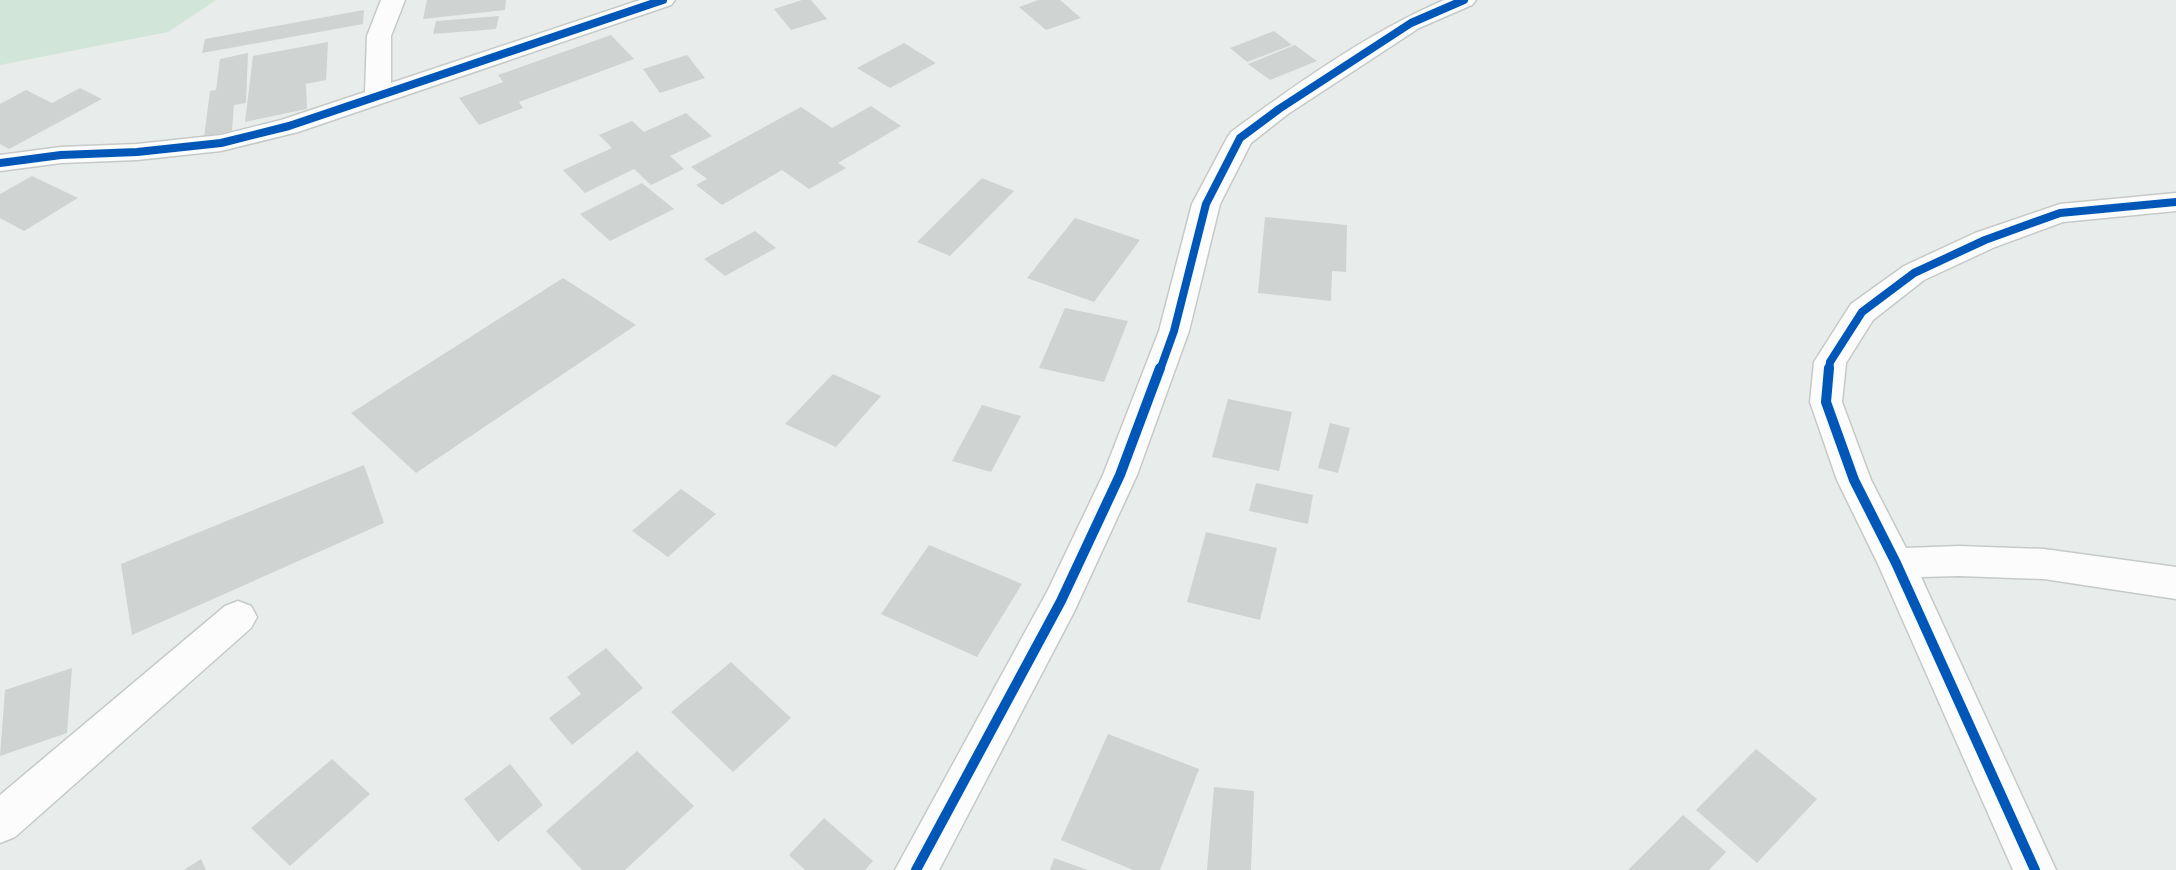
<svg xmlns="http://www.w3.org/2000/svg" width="2176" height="870" font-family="Mulish,sans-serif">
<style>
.green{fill:#d1e6d8}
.building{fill:#cfd4d2}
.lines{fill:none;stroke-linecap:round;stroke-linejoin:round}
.minor-casing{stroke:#c5cac8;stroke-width:3}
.minor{fill:#fcfcfc;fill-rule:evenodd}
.cycleway-far1-casing{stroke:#f7fbf9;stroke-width:10}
.cycleway-casing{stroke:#f7fbf9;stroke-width:14}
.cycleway-far1{stroke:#0057b8;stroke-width:8}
.cycleway{stroke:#0057b8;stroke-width:10}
</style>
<rect width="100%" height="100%" fill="#e8edeb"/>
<!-- green -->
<polygon class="green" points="0,0 216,0 168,32 0,65"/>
<!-- building -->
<g class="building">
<polygon points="427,0 506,0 505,10 423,19"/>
<polygon points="802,0 811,0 827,19 791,30 774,9"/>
<polygon points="1038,0 1060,0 1081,18 1046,30 1019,7"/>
<polygon points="364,10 363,24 202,53 205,39"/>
<polygon points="499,16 496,29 433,34 436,21"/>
<polygon points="1274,31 1292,45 1247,62 1230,48"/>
<polygon points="611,35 634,59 519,102 523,108 479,125 459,98 503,82 498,75"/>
<polygon points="328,42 326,80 306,84 307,109 245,122 253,56"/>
<polygon points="904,43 936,63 890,88 857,68"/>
<polygon points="1295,45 1317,61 1270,80 1248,64"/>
<polygon points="248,53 246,103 234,105 232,131 204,137 210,91 216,90 220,59"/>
<polygon points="687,55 705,78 660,93 643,69"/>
<polygon points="80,88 102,99 9,149 0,144 0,104 26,90 52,103"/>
<polygon points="871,106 901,126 838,163 846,168 809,189 782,170 722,205 696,185 707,179 691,167 801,107 832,128"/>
<polygon points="686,113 712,136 670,156 684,169 651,185 634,169 585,193 563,170 612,148 599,135 632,121 644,132"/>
<polygon points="32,176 78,198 24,231 0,218 0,194"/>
<polygon points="982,178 1014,191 950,256 917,242"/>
<polygon points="642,183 674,209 610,241 580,214"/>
<polygon points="1265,217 1347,225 1346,272 1332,271 1331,301 1258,293"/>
<polygon points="1075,218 1140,240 1094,302 1027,278"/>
<polygon points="755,231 776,248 725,276 704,259"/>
<polygon points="563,278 636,325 416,473 351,413"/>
<polygon points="1065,308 1128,321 1104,382 1039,368"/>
<polygon points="833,374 881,396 836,447 785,424"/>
<polygon points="1228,399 1292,412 1279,471 1212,457"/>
<polygon points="982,405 1021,416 991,472 952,461"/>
<polygon points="1330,423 1350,428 1338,473 1318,468"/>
<polygon points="364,465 384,523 132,635 121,564"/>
<polygon points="1256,483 1313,495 1308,524 1249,511"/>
<polygon points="681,489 716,514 668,557 632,531"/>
<polygon points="1206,532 1277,548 1260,620 1187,602"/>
<polygon points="929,545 1022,584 977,657 881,614"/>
<polygon points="606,648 643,688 572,745 549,718 581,694 567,677"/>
<polygon points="731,662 791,718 733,772 671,712"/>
<polygon points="72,668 67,733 0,756 5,690"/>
<polygon points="1108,734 1199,769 1160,870 1133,870 1061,840"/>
<polygon points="1756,749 1817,799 1757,863 1696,810"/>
<polygon points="637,751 694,806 625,870 582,870 546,831"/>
<polygon points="332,759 370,794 290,866 251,828"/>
<polygon points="510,764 543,805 498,842 464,799"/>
<polygon points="1214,787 1254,791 1251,870 1207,870"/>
<polygon points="1683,815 1726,852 1709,870 1628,870"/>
<polygon points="824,818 873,861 865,870 805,870 789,855"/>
<polygon points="1054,858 1088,870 1050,870"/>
<polygon points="201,859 206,870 184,870"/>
</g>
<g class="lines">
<defs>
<g id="minor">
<polygon points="381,0 405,0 391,36 391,83 640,0 675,0 671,5 298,132 221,151 137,160 61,163 0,171 0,155 61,147 137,144 221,135 281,120 365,92 367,36"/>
<path d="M 1444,0 L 1476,0 L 1472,5 L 1419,28 L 1288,114 L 1251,143 L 1220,204 L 1189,331 L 1137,475 L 1074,612 L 939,870 L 895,870 L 1048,590 L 1103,475 L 1159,331 L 1192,204 L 1227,138 L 1231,132 C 1298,83 1368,33 1444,0 Z"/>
<polygon points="2176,193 2176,211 2063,222 1995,247 1924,280 1873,320 1846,363 1842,402 1871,480 1906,548 1959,546 2044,549 2176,567 2176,599 2044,579 1959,576 1921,577 2056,870 2013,870 1878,564 1837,480 1810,402 1814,362 1851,304 1904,266 1975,233 2060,204"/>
<polygon points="238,601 251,606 257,617 251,628 15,837 0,843 0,795 225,606"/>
</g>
</defs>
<!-- minor casing -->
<use href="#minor" class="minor-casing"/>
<!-- minor -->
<use href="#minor" class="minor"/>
<defs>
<g id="cycleway-far1">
<polyline points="0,163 61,155 137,152 221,143 289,126 663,0"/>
<polyline points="1160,370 1174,331 1206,204 1240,138 1279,109 1411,23 1464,0"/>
<polyline points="1829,370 1830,362 1862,312 1914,273 1985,240 2060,213 2176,202"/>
</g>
<g id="cycleway">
<polyline points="1829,368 1826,402 1854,480 1896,563 2035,870"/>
<polyline points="916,870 1061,601 1120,475 1160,368"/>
</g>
</defs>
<!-- cycleway-far1 casing -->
<use href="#cycleway-far1" class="cycleway-far1-casing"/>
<!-- cycleway casing -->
<use href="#cycleway" class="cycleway-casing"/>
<!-- cycleway-far1 -->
<use href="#cycleway-far1" class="cycleway-far1"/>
<!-- cycleway -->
<use href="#cycleway" class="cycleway"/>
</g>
</svg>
